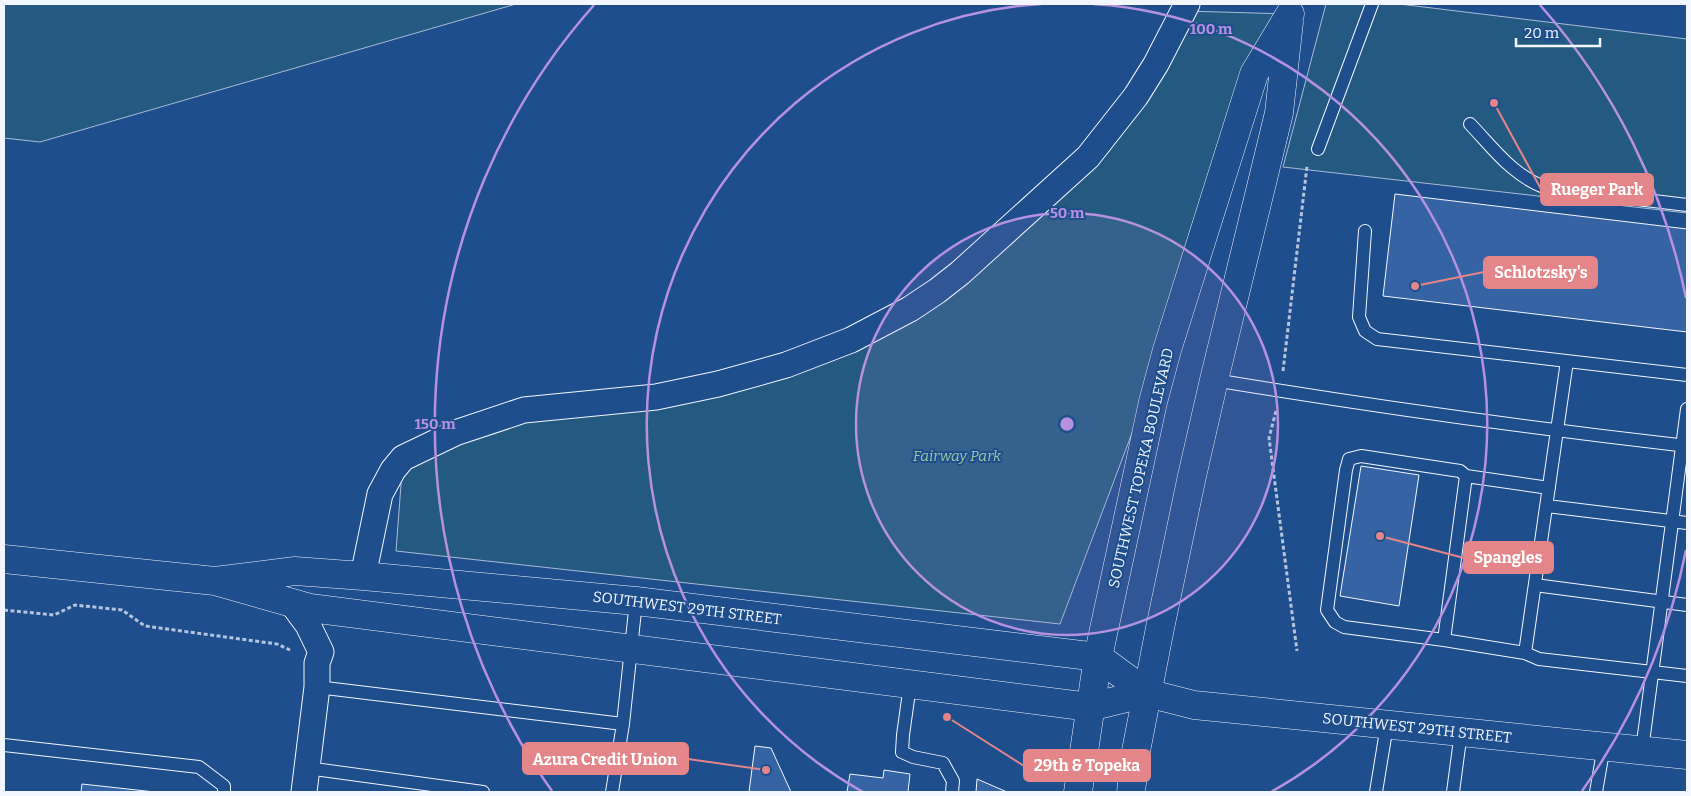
<svg xmlns="http://www.w3.org/2000/svg" width="1691" height="796" viewBox="0 0 1691 796" font-family="Bitter,serif">
<rect width="100%" height="100%" fill="#1f4e8c"/>
<path fill="#245a82" stroke="#a8bbd7" d="M 4,4 L 516,4 L 40,142 L 4,138 Z
M 1326,4 L 1399,4 L 1687,39 L 1687,213 L 1283,167 Z
M 1184,11 L 1290,14 L 1060,624 L 396,551 L 403,458 L 524,410 L 718,384 L 910,309 L 1088,157 Z"/>
<path fill="#3563a3" stroke="#f2f6ff" d="M 1395,194 L 1687,229 L 1687,332 L 1383,296 Z
M 1361,466 L 1419,475 L 1399,606 L 1340,596 Z
M 755,746 L 771,748 L 791,792 L 749,792 Z
M 884,770 L 910,774 L 908,792 L 847,792 L 850,774 L 883,778 Z
M 977,779 L 1007,792 L 976,792 Z
M 82,784 L 155,792 L 81,792 Z"/>
<g fill="none" stroke-linecap="round" stroke-linejoin="round">
<g stroke="#f2f6ff" stroke-width="14">
<path id="lane" d="M 1470,124 C 1494,149 1512,175 1546,188 L 1687,205
M 1318,149 L 1372,4
M 1365,231 L 1359,317 L 1365,331 L 1377,339 L 1687,375
M 1214,380 C 1371,406 1529,428 1687,446
M 1549,488 L 1466,476 L 1444,640 L 1525,653 L 1539,659 L 1687,676
M 1547,506 L 1687,523
M 1535,585 L 1687,605
M 1444,640 L 1344,627 L 1335,622 L 1327,610 L 1346,470 L 1349,459 L 1361,456 L 1460,471 L 1466,476
M 1525,653 L 1567,361
M 910,685 L 903,735 L 902,752 L 913,757 L 943,763 L 953,781 L 952,792
M 317,687 L 623,724
M 4,745 L 199,767 L 224,786 L 224,792
M 1642,750 L 1687,409
M 307,768 L 483,792
M 612,792 L 623,724 L 636,601
M 1376,792 L 1387,725
M 1453,792 L 1461,732
M 1596,792 L 1604,746"/>
</g>
<g stroke="#f2f6ff" stroke-width="27">
<path id="street" d="M 363,576 L 380,494 L 393,470 L 403,458 L 455,433 L 524,410 L 656,397 L 718,384 L 786,365 L 851,340 L 910,309 L 937,291 L 960,273 L 1088,157 L 1136,96 L 1156,64 L 1187,4
M 291,602 L 308,625 L 321,652 L 317,663 L 317,687 L 304,792"/>
</g>
<g stroke="#f2f6ff" stroke-width="29">
<path id="secondary" d="M 4,559 L 215,581 L 310,608 L 1090,707 L 1147,693
M 215,581 L 295,571 L 363,576 L 636,601 L 1098,657 L 1147,693 L 1194,705 L 1687,755"/>
</g>
<g stroke="#f2f6ff" stroke-width="29">
<path id="primary" d="M 1078,792 L 1098,657 L 1153,402 L 1167,350 L 1254,74 L 1290,14
M 1131,792 L 1135,756 L 1160,628 L 1192,476 L 1214,380 L 1279,113 L 1289,22"/>
</g>
<path stroke="#b3c4dc" stroke-width="3" stroke-dasharray="4 2.5" stroke-linecap="butt" d="M 1283,371 L 1307,166
M 1276,411 L 1269,438 L 1297,651
M 4,610 L 54,615 L 75,605 L 122,610 L 145,626 L 277,644 L 290,650"/>
<use href="#lane" stroke="#1f4e8c" stroke-width="12"/>
<use href="#street" stroke="#1f4e8c" stroke-width="25"/>
<use href="#secondary" stroke="#1f4e8c" stroke-width="28"/>
<use href="#primary" stroke="#1f4e8c" stroke-width="28"/>
</g>
<circle cx="1067" cy="424" r="211" fill="#b691df" fill-opacity=".12"/>
<g fill="none" stroke="#b691df" stroke-width="2.5">
<circle cx="1067" cy="424" r="211"/>
<path d="M863 792A421 421 0 0 1 1041 4M1093 4A421 421 0 0 1 1271 792"/>
<path d="M1686 550A632 632 0 0 1 1582 791M552 791A632 632 0 0 1 594 5M1540 5A632 632 0 0 1 1686 298"/>
</g>
<g text-anchor="middle" dominant-baseline="central" stroke-width="4" stroke-linejoin="round" paint-order="stroke">
<g font-size="15" font-style="italic" fill="#97c8a6" stroke="#1f4e8c">
<text x="957" y="456">Fairway Park</text>
</g>
<g font-size="15" fill="#f2f6ff" stroke="#1f4e8c">
<text transform="translate(1141 468) rotate(-77)">SOUTHWEST TOPEKA BOULEVARD</text>
<text transform="translate(687 608) rotate(7)">SOUTHWEST 29TH STREET</text>
<text transform="translate(1417 728) rotate(6)">SOUTHWEST 29TH STREET</text>
</g>
</g>
<circle cx="1067" cy="424" r="8" fill="#b691df" stroke="#1f4e8c" stroke-width="2.5"/>
<g font-size="15" text-anchor="middle" font-weight="bold" fill="#b691df" stroke="#1f4e8c" stroke-width="4" stroke-linejoin="round" paint-order="stroke">
<text x="1211" y="34">100 m</text>
<text x="1067" y="218">50 m</text>
<text x="435" y="429">150 m</text>
</g>
<path fill="none" stroke="#e38589" stroke-width="2" d="M1494 103L1541 189M1415 286L1484 272M1380 536L1464 558M766 770L688 759M947 717L1024 766"/>
<g fill="#e38589" stroke="#1f4e8c" stroke-width="2">
<circle cx="1494" cy="103" r="5"/>
<circle cx="1415" cy="286" r="5"/>
<circle cx="1380" cy="536" r="5"/>
<circle cx="766" cy="770" r="5"/>
<circle cx="947" cy="717" r="5"/>
</g>
<g fill="#e38589" stroke="#e38589" stroke-width="2">
<rect x="1541" y="174" width="112" height="31" rx="5"/>
<rect x="1484" y="257" width="113" height="31" rx="5"/>
<rect x="1464" y="542" width="89" height="31" rx="5"/>
<rect x="523" y="743" width="165" height="31" rx="5"/>
<rect x="1024" y="750" width="126" height="31" rx="5"/>
</g>
<g font-size="16" text-anchor="middle" font-weight="bold" fill="#fff">
<text x="1597" y="195">Rueger Park</text>
<text x="1541" y="278">Schlotzsky's</text>
<text x="1508" y="563">Spangles</text>
<text x="605" y="765">Azura Credit Union</text>
<text x="1087" y="771">29th &amp; Topeka</text>
</g>
<rect width="1691" height="796" fill="none" stroke="#f2f6ff" stroke-width="10"/>
<path d="M1516 38v8h84v-8" fill="none" stroke="#f2f6ff" stroke-width="2.5"/>
<text x="1524" y="38" font-size="15" fill="#f2f6ff" stroke="#1f4e8c" stroke-width="4" paint-order="stroke">20 m</text>
</svg>
